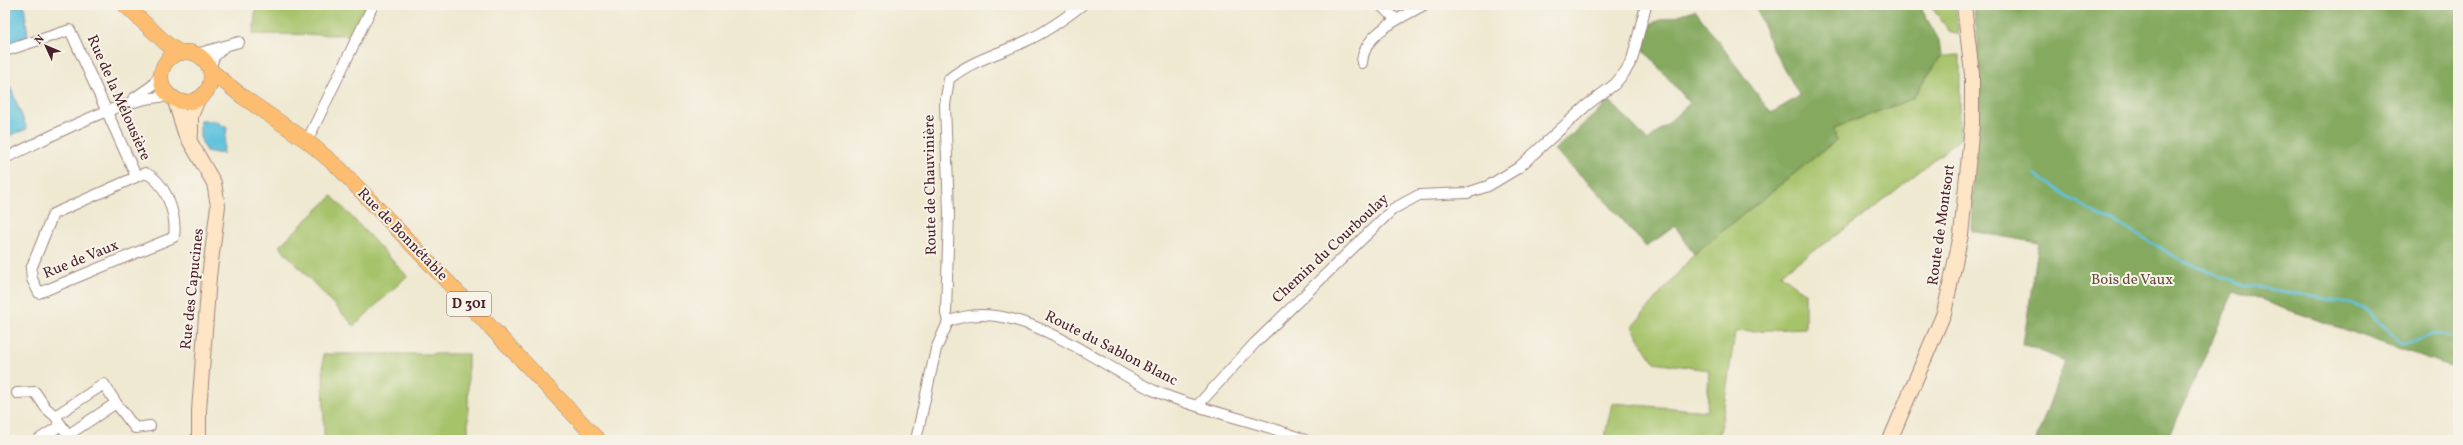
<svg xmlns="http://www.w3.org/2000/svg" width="2463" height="445" viewBox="0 0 2463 445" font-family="Vollkorn,serif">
<rect width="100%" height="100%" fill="#f7f3e8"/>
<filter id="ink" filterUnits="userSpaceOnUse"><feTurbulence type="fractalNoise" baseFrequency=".025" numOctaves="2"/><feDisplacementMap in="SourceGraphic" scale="8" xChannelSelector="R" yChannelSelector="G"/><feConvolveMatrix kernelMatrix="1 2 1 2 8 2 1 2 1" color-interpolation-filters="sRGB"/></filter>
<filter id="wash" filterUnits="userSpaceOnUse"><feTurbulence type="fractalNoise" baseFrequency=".012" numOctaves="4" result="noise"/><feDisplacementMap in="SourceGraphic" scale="16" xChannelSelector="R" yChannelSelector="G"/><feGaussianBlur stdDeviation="0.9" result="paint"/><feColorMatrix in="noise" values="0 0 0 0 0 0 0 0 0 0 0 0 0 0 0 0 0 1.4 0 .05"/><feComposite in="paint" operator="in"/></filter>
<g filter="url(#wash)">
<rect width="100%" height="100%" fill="#efe9d2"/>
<path fill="#a6c36b" stroke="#78714b" d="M 256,5 L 367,5 L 353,35 L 253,34 Z
M 1930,5 L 1955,5 L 1959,35 L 1950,32 Z
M 1960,55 L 1960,139 L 1858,220 L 1780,274 L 1805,293 L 1805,328 L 1735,332 L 1719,440 L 1604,440 L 1612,403 L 1707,411 L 1709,370 L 1654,362 L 1632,327 L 1694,254 L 1836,140 L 1834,128 L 1912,99 L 1941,56 Z
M 332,196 L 407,276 L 354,326 L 279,246 Z
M 323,354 L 468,354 L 468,440 L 324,440 Z"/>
<path fill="#84a95f" stroke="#676445" d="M 1755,5 L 1919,5 L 1939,40 L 1941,56 L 1912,99 L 1834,128 L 1836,140 L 1694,254 L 1675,226 L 1646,247 L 1596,190 L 1554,150 L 1610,101 L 1648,141 L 1690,103 L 1643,50 L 1648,24 L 1695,10 L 1771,113 L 1800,96 L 1772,47 Z
M 1973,5 L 2458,5 L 2458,369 L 2234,291 L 2168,440 L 2036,440 L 2065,361 L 2023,344 L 2039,243 L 1971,231 L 1978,41 Z"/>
<path fill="#60c2de" stroke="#557084" d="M 20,5 L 24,5 L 28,37 L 5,44 L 5,12 Z
M 5,74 L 27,129 L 5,137 Z
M 200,120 L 215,121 L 227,128 L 223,154 L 206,151 L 200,137 Z"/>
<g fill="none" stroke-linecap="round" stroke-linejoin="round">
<path stroke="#60c2de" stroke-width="2.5" d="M 2035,175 L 2095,214 L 2132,231 L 2184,262 L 2245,285 L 2350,303 L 2365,308 L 2402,344 L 2417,342 L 2433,333 L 2458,339"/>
</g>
</g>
<g filter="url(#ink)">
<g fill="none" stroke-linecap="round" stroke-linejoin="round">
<g stroke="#9c847e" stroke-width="12">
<path id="street" d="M 1380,5 L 1397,20
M 5,51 L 70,30 L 136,176
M 196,54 L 239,42
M 1362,63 C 1363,33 1401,18 1424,5
M 210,69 L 214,57 L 223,48
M 133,99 L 153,85 L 162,70
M 307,141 L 373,5
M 5,158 C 45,140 131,92 171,97
M 145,173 C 166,181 177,216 174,237 L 39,293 L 32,279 L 31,269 L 53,214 Z
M 948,322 C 1014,292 1097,365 1155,391 C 1203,412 1256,420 1305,440
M 104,384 L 116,403 L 68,435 L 55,416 Z
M 17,393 L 35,392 L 46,408 L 55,416
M 116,403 L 135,428 L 150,426
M 1197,406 L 1255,343 L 1393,209 L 1419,195 L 1467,193 L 1488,186 L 1518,168 L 1587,105 L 1615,84 L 1625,72 L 1632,60 L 1646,5
M 38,440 L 61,425
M 916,440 L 936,349 L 948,322 L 946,313 L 949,212 L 945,105 L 949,79 C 972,60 999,54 1026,41 C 1046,32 1064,19 1082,5"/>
</g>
<g stroke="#9c847e" stroke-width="16">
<path id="secondary" d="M 174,98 L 185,133 L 214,183 L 218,206 L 209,277 L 199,411 L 199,440
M 191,134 L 191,116 L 198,99
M 1890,440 L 1944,313 L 1961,235 L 1972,125 L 1972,74 L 1964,5"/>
</g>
<g stroke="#9c847e" stroke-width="16">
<path id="primary" d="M 125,5 L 168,45 L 181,53
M161 77a25 25 0 1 1 50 0a25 25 0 1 1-50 0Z
M 210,70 L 243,97 L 307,141 L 339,168 L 598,440"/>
</g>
<use href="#street" stroke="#fff" stroke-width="10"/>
<use href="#secondary" stroke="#fee5c5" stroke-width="14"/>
<use href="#primary" stroke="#fcbd6f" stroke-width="15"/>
</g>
</g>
<g text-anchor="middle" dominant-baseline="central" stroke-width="4" stroke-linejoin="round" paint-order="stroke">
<rect fill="#f7f3e8" stroke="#7e5f64" stroke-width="1" x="447" y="292" width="44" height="24" rx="3"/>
<g font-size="14" font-weight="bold" fill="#4a1f2b">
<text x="469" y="304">D 301</text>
</g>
<g font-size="15" fill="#4a1f2b" stroke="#f7f3e8">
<text transform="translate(118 98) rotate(66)">Rue de la Mélousière</text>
<text transform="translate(931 185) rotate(-91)">Route de Chauvinière</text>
<text transform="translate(1942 225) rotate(-82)">Route de Montsort</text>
<text transform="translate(402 235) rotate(46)">Rue de Bonnétable</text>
<text transform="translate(1331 249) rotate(-43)">Chemin du Courboulay</text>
<text transform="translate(81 260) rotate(-22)">Rue de Vaux</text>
<text transform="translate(193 289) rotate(-84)">Rue des Capucines</text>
<text transform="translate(1111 349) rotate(27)">Route du Sablon Blanc</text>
</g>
<g font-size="15" fill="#66503e" stroke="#f7f3e8">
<text x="2132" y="280">Bois de Vaux</text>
</g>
</g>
<rect width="2463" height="445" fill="none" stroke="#f7f3e8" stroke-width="20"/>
<g transform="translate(46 46) rotate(314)" stroke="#f7f3e8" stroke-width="3" paint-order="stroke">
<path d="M0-3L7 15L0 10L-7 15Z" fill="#4a1f2b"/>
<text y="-6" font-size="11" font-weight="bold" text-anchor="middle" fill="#4a1f2b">N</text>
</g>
</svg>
